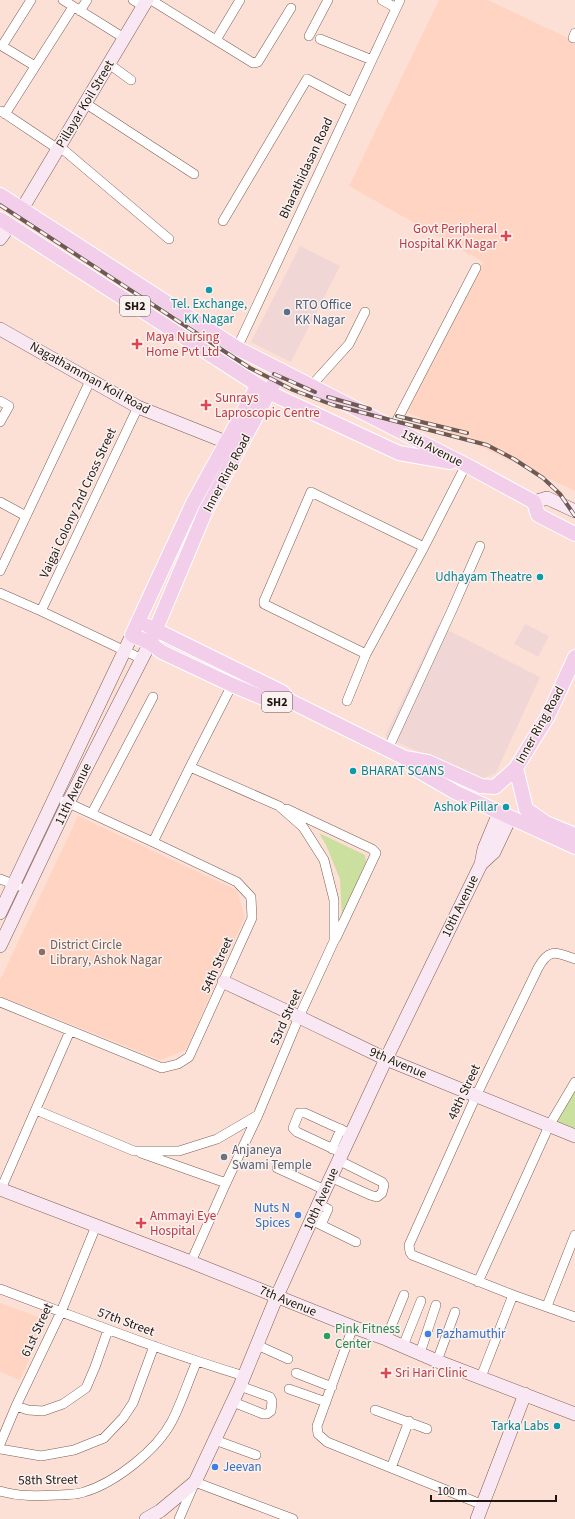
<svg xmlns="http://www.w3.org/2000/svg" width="575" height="1519" viewBox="0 0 575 1519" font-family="'Source Sans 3',sans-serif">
<rect width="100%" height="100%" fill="#fde0d5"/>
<path fill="#f1d6d6" d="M 300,246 L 340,266 L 291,362 L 251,342 Z
M 525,624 L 549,636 L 538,657 L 514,644 Z
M 438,625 L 540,677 L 496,773 L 484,778 L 473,778 L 385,736 Z"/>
<path fill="#ffd4c3" d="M 439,0 L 488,0 L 570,39 L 575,30 L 575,491 L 407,412 L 483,262 L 349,186 Z
M 78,816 L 237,890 L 245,917 L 186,1050 L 160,1060 L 0,996 L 0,980 Z
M 0,1303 L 47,1320 L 20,1380 L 0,1372 Z"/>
<path fill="#cbdf9f" d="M 319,833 L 365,855 L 366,862 L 342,917 L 340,879 L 326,845 Z
M 575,1080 L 575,1136 L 553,1126 Z"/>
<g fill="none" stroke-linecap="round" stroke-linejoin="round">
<g stroke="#7d5e53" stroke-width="10">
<path id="street" d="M 31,0 L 2,46 L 35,66
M 63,0 L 124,38
M 133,0 L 143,6
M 151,0 L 253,63 L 258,62 L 291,8
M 382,0 L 396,8
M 80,11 L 87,0
M 309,36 L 328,0
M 573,38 L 575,33
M 320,39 L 372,60
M 216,40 L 240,0
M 109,64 L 131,80
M 85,103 L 194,174
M 1,111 L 58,149
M 5,114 L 73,7
M 59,146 L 169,239
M 223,221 L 307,79 L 351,102
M 237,348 L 400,0
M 311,386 L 349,344 L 365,312
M 0,401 L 9,406 L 0,422
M 393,428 L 476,268
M 0,502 L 26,516
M 0,571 L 90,381
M 0,593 L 41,611 L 142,659
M 41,611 L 138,407
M 366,654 L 264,604 L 264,601 L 311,492 L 424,547
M 347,701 L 366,654 L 424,547 L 466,465
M 387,751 L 452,610 L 480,546
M 287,809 L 372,849 L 376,853 L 336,938
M 92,813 L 153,697
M 153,842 L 190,767 L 232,685
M 0,879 L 18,886
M 575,959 C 555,952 549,948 538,968 L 476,1096 L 409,1245 L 410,1252 L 412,1255 L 513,1295 L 575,1317
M 0,1002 L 162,1068 L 178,1064 L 189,1057 L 252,918 L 251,897 L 237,882 L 153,842 L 64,801
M 36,1110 L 134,1151 L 179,1151 L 217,1139 L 258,1115 L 299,1017 L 334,941 L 334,900 L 324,860 L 303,827 L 279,806 L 190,767
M 332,1149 L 341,1129
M 141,1153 L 226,1183 L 258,1115
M 342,1153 L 297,1132 L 293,1128 L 299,1113 L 305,1113 L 351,1134
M 277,1168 L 325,1190
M 330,1177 L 370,1195 L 377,1197 L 382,1193 L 384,1185 L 382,1182 L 338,1160
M 1,1189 L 70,1031
M 318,1204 L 328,1209 L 321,1225
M 311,1220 L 356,1242
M 191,1262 L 226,1183
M 478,1282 L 549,1126 L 575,1082
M 0,1289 C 81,1319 161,1351 244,1376
M 547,1306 L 575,1235
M 353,1327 L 317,1426 L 318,1434 L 327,1442 L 483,1505
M 386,1339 L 404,1295
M 257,1345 L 288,1359
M 403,1346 L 421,1301
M 420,1353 L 436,1305
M 437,1361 L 455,1312
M 296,1373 L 332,1387
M 481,1377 L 513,1295
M 289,1389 L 326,1402
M 233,1402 L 263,1414 L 267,1414 L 271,1411 L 272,1401 L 270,1397 L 240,1386
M 16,1406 L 28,1410 L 43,1411 L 63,1404 L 86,1388 L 95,1367 L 108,1330
M 375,1410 L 427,1429
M 215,1440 L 256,1455
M 0,1444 L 16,1406 L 61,1312 L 96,1226
M 0,1449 L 41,1456 L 74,1450 L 104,1438 L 123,1418 L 133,1403 L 154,1346
M 391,1468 L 409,1421
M 0,1491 C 21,1497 38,1496 60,1495 C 68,1494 77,1495 84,1492 C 115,1483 157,1450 172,1421 C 182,1402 188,1381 197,1361
M 179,1519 L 195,1482 L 293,1519"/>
</g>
<g stroke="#7d5e53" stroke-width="14">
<path id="secondary" d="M 22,209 L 147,0
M 0,239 L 10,225
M 0,329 L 138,407 L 226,442
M 534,502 L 547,498 L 575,511
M 481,864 L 494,852 L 510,818
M 0,913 L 132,635
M 0,946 L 68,803 L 150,643
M 224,982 L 299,1017 L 386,1059 L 575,1136
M 0,1189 L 191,1262 L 353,1327 L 386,1339 L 437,1361 L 575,1414
M 146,1519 L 160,1511 L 195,1482 L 240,1386 L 277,1296 L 325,1190 L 386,1059 L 481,864 L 484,849 L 499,813
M 477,1519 L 525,1394"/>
</g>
<g stroke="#fff" stroke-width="16">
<path id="primary" d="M 0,195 L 237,348 L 466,465 L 534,502 L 538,515 L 575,534
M 0,219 L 270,393 L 399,453 L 450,462
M 258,385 L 193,503 L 132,635 L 150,643 L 162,652 L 232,685 L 273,702 L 290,701 L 405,758 L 428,762 L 481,786 L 495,787 L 516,768 L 548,716 L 575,657
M 148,626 L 282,692 L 290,701
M 150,643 L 206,510 L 281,370
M 405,758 L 417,770 L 455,792 L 575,847
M 516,768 L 526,809 L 546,823 L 575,835"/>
</g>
<use href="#street" stroke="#fff" stroke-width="9"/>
<use href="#secondary" stroke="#f9e7f4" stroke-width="13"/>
<use href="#primary" stroke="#f3ceea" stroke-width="14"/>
<g stroke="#6c5a53" stroke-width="4">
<path id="rail" d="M 0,205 L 250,368 L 293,390 L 333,405 L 487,445 L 514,459 L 543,478 L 560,494 L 575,516
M 274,374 L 315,392
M 328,397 L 370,409
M 397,416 L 467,433"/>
</g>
<use href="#rail" stroke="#faf2f0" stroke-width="2.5" stroke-dasharray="8" stroke-linecap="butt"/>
</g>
<g fill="#e0444e" stroke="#faf2f0" stroke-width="1.5">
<path d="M504 230h4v4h4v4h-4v4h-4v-4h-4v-4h4z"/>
<path d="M135 338h4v4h4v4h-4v4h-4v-4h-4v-4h4z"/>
<path d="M204 399h4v4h4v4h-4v4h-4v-4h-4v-4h4z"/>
<path d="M139 1217h4v4h4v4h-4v4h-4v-4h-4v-4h4z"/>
<path d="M384 1367h4v4h4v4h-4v4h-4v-4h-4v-4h4z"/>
</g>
<g fill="#0f9aa8" stroke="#faf2f0" stroke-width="1.5">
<circle cx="209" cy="290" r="4"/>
<circle cx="540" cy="577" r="4"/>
<circle cx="353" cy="771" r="4"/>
<circle cx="506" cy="807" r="4"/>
<circle cx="557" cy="1426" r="4"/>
</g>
<circle fill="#5c6f8a" stroke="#faf2f0" stroke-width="1.5" cx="287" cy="312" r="4"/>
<circle fill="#8d6e63" stroke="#faf2f0" stroke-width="1.5" cx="42" cy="952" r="4"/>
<circle fill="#6b7280" stroke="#faf2f0" stroke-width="1.5" cx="224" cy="1157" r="4"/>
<g fill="#3f7fe0" stroke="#faf2f0" stroke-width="1.5">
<circle cx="298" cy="1215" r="4"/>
<circle cx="428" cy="1334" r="4"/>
<circle cx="215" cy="1467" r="4"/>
</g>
<circle fill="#2e9e5b" stroke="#faf2f0" stroke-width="1.5" cx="327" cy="1336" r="4"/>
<g text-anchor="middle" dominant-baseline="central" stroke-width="3" stroke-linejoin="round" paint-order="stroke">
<g fill="#faf2f0" stroke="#625753" stroke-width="1">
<rect x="120" y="296" width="30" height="20" rx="3"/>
<rect x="262" y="692" width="30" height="20" rx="3"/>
</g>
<g font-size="12" font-weight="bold" fill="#211510">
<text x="135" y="306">SH2</text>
<text x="277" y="702">SH2</text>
</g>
<g font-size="13" fill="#211510" stroke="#faf2f0">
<text transform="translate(85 104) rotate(-59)">Pillayar Koil Street</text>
<text transform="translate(306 168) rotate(-65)">Bharathidasan Road</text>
<text transform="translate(90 378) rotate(29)">Nagathamman Koil Road</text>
<text transform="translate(432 448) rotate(27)">15th Avenue</text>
<text transform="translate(227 473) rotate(-62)">Inner Ring Road</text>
<text transform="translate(78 503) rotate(-65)">Vaigai Colony 2nd Cross Street</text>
<text transform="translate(540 725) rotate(-61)">Inner Ring Road</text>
<text transform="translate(73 794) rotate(-64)">11th Avenue</text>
<text transform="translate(460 906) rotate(-64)">10th Avenue</text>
<text transform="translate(217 965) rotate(-66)">54th Street</text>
<text transform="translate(286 1017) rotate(-66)">53rd Street</text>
<text transform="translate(398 1063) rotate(23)">9th Avenue</text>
<text transform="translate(464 1092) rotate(-65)">48th Street</text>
<text transform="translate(321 1199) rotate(-66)">10th Avenue</text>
<text transform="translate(288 1301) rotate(22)">7th Avenue</text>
<text transform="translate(126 1322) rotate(20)">57th Street</text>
<text transform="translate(37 1330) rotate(-65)">61st Street</text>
<text transform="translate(48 1480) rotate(-1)">58th Street</text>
</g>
<g font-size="13" fill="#be3a42" stroke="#faf2f0" text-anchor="start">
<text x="497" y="229" text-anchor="end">Govt Peripheral<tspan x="497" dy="15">Hospital KK Nagar</tspan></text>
<text x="146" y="337">Maya Nursing<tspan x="146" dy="15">Home Pvt Ltd</tspan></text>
<text x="215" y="398">Sunrays<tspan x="215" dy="15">Laproscopic Centre</tspan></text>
<text x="150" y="1216">Ammayi Eye<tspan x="150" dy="15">Hospital</tspan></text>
<text x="395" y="1373">Sri Hari Clinic</text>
</g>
<g font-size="13" fill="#0d838f" stroke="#faf2f0" text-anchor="end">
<text x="209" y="304" text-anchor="middle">Tel. Exchange,<tspan x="209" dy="15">KK Nagar</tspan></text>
<text x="532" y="577">Udhayam Theatre</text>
<text x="361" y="771" text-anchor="start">BHARAT SCANS</text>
<text x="498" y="807">Ashok Pillar</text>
<text x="549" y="1426">Tarka Labs</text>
</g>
<g font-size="13" fill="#4e5e75" stroke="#faf2f0" text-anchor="start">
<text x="295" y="305">RTO Office<tspan x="295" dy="15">KK Nagar</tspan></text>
</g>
<g font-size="13" fill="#785e54" stroke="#faf2f0" text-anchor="start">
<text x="50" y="945">District Circle<tspan x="50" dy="15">Library, Ashok Nagar</tspan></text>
</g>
<g font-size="13" fill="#5b616d" stroke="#faf2f0" text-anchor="start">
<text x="232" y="1150">Anjaneya<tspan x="232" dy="15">Swami Temple</tspan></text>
</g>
<g font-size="13" fill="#366cbe" stroke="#faf2f0" text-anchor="start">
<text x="290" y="1208" text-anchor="end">Nuts N<tspan x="290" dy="15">Spices</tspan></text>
<text x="436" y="1334">Pazhamuthir</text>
<text x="223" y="1467">Jeevan</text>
</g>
<g font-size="13" fill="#27864d" stroke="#faf2f0" text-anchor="start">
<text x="335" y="1329">Pink Fitness<tspan x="335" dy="15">Center</tspan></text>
</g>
</g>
<path d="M431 1495v6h125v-6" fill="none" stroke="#211510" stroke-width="2"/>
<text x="437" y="1495" font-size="12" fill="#211510" stroke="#faf2f0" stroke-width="3" paint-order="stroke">100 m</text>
</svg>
